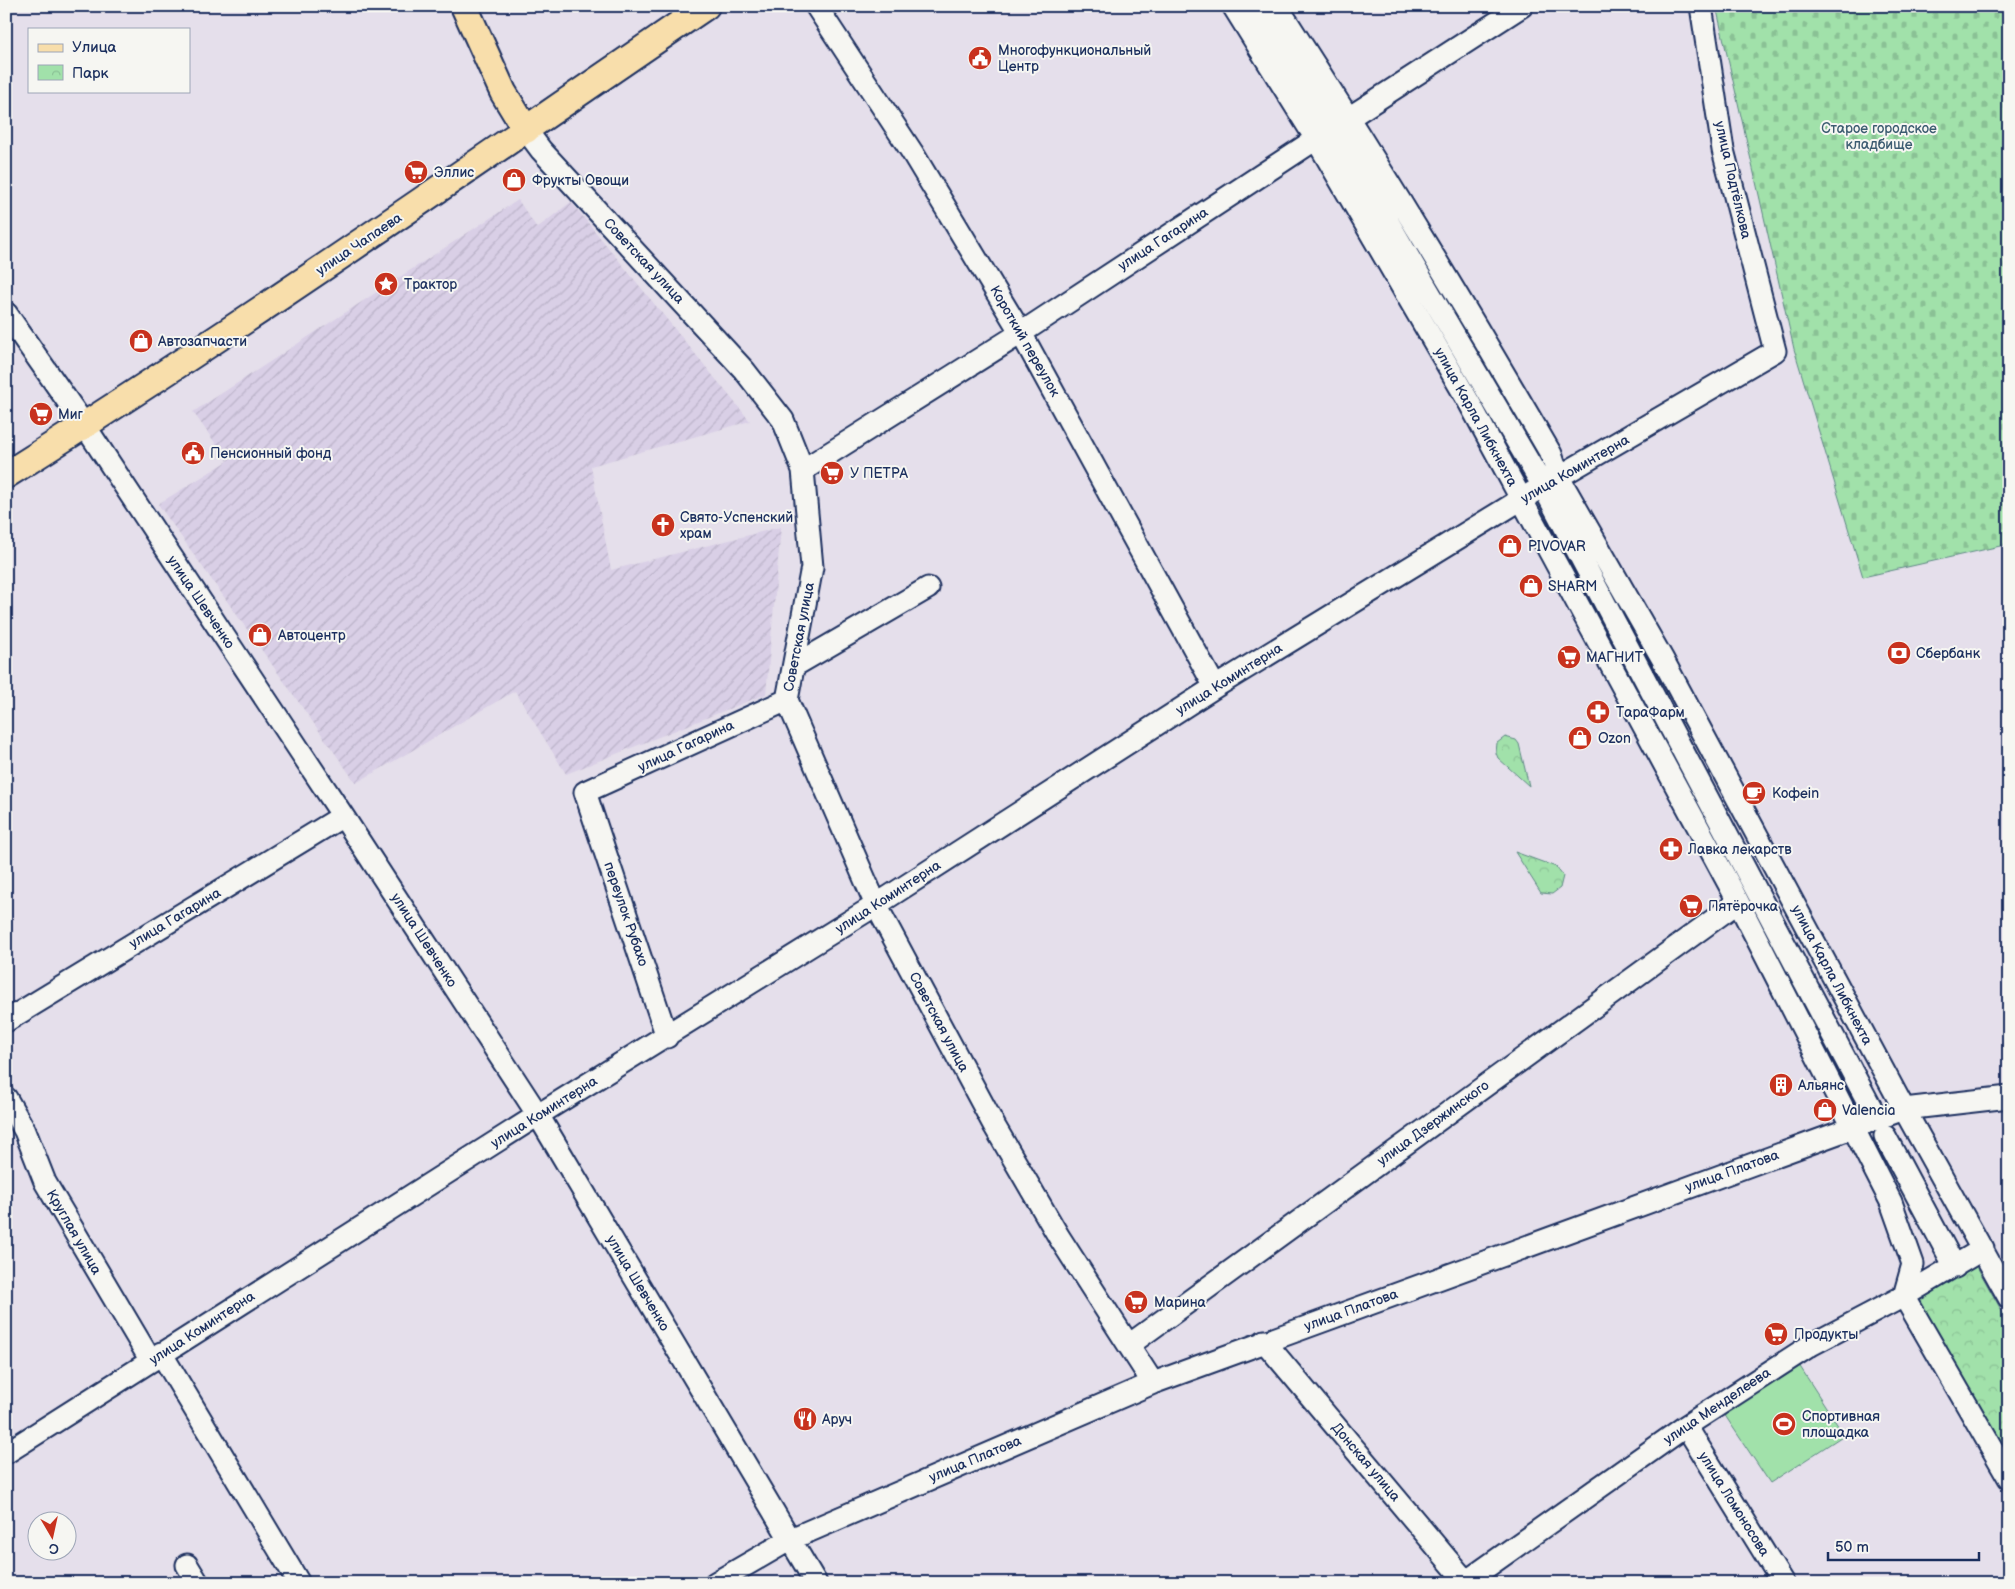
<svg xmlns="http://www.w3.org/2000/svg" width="2015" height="1589" viewBox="0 0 2015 1589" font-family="'Balsamiq Sans',sans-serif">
<defs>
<pattern id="industrial-furrows" width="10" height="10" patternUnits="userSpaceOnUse" patternTransform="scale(1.25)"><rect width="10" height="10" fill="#d9cfe6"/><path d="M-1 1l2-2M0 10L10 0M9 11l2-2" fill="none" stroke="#bab2c8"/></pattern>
<pattern id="cemetery-stones" width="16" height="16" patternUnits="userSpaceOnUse" patternTransform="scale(1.25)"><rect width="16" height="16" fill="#a1e1aa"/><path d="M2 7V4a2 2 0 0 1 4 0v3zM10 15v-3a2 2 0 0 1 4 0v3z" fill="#8ac195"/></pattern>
<pattern id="park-crowns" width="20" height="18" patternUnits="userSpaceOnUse" patternTransform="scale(1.25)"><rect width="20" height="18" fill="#a1e1aa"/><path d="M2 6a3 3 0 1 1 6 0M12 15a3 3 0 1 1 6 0" fill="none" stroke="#8ac195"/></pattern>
</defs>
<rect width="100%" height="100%" fill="#e5dfeb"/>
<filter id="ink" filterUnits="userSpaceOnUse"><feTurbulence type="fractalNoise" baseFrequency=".02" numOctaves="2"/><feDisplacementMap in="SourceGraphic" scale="10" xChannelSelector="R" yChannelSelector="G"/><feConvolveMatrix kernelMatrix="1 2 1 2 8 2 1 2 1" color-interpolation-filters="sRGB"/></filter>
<g filter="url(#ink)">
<path fill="url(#industrial-furrows)" d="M 518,200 L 537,228 L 571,202 L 750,421 L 591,466 L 611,570 L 781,527 L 766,694 L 566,774 L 515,691 L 356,783 L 158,504 L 228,461 L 193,412 Z"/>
<path fill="url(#cemetery-stones)" stroke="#5e8884" d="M 1716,6 L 2009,6 L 2009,544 L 1863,577 L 1794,349 Z"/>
<path fill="url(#park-crowns)" stroke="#5e8884" d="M 1505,737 L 1516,740 L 1519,744 L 1529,786 L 1498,758 L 1496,753 L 1497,743 Z
M 1515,852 L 1556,867 L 1563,876 L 1560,888 L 1552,894 L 1541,893 Z
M 1976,1265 L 2009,1324 L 2009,1466 L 1913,1297 Z"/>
<path fill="#a1e1aa" stroke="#5e8884" d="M 1799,1365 L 1844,1435 L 1770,1483 L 1724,1414 Z"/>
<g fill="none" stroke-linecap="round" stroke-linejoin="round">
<g stroke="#1b2f5e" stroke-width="25">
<path id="minor" d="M 816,6 L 912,152 L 1021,333 L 1215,687
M 1233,6 L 1316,139 L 1470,404 L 1731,888 L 1891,1202 L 1913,1264 L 1904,1296 L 2009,1478
M 1255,6 L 1333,128 L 1543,486 L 1877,1119
M 1277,6 C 1372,153 1463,302 1551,454 L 1559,478 L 1662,658 L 1904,1109 L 2009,1298
M 526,130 L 541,150 L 744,370 L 783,420 L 803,470 L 812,567 L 787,700 L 876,905 L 995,1127 L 1059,1237 L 1153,1383
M 6,313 L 85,426 L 343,816 L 538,1115 L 816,1583
M 803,470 L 1021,333 L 1316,139 L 1522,6
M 794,666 L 928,588
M 6,1021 L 343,816
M 667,1037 L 585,792 L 787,700
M 6,1098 L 25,1131 L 45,1182 L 151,1361
M 1885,1136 L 1955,1267
M 1264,1341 L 1467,1583
M 1129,1345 L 1738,902
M 161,1353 L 299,1583
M 1686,1426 L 1783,1583
M 6,1453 L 538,1115 L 876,905 L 1215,687 L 1543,486 L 1775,351 L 1723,150 L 1701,6
M 187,1565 L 198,1583
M 715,1583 L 791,1539 L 1153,1383 L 1904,1109 L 2009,1097
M 1464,1583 L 1686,1426 L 1811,1345 L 1904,1296 L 1983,1249"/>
</g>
<g stroke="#1b2f5e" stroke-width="30">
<path id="major" d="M 464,6 L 503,92 L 526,130
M 6,475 C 244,326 474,164 706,6"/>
</g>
<use href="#minor" stroke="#f6f6f2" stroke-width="21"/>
<use href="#major" stroke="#f8deab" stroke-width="26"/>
</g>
</g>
<defs>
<g id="civic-disc" transform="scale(1.25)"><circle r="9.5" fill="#c8321e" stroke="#f6f6f2"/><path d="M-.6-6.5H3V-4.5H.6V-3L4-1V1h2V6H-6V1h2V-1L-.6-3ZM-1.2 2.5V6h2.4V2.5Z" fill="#fff"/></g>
<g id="supermarket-disc" transform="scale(1.25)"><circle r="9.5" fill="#c8321e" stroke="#f6f6f2"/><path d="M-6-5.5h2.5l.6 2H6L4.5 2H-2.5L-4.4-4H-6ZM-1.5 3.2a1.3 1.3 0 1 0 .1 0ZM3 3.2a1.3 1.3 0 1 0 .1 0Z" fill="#fff"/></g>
<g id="shop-disc" transform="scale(1.25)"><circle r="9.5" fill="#c8321e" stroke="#f6f6f2"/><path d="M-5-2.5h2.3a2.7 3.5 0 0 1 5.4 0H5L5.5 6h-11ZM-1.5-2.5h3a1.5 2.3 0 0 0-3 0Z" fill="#fff"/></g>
<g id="sight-disc" transform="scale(1.25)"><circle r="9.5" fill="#c8321e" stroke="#f6f6f2"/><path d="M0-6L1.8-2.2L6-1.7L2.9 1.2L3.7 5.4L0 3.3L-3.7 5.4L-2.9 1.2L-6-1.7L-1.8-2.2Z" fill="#fff"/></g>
<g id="church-disc" transform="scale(1.25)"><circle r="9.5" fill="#c8321e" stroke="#f6f6f2"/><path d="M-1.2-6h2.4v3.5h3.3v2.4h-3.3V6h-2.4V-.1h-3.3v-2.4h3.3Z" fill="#fff"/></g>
<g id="bank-disc" transform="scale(1.25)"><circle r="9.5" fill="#c8321e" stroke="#f6f6f2"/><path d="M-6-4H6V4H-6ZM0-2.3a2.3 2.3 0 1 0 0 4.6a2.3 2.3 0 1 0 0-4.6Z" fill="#fff"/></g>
<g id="pharmacy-disc" transform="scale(1.25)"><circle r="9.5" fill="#c8321e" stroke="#f6f6f2"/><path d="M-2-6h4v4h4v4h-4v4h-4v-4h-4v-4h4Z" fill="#fff"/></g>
<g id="cafe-disc" transform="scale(1.25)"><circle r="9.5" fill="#c8321e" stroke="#f6f6f2"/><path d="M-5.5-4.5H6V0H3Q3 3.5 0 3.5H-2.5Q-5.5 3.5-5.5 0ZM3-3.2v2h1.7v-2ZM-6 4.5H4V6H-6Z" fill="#fff"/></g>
<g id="building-disc" transform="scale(1.25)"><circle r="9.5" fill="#c8321e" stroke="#f6f6f2"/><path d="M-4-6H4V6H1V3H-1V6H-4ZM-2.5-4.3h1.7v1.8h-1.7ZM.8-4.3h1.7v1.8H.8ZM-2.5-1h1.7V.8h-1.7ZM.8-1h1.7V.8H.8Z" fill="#fff"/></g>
<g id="restaurant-disc" transform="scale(1.25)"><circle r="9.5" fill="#c8321e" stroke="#f6f6f2"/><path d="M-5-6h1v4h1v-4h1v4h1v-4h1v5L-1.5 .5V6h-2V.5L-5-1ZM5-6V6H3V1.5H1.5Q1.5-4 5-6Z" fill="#fff"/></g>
<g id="stadium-disc" transform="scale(1.25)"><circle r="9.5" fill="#c8321e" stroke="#f6f6f2"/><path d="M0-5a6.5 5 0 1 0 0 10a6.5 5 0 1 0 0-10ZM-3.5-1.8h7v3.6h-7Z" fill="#fff"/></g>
</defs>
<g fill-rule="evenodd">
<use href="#civic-disc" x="980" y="58"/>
<use href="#supermarket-disc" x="416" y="172"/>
<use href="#shop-disc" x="514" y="180"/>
<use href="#sight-disc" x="386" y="284"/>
<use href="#shop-disc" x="141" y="341"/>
<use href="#supermarket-disc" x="41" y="414"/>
<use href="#civic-disc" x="193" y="453"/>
<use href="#supermarket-disc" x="832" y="473"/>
<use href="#church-disc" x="663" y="525"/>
<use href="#shop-disc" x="1510" y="546"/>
<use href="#shop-disc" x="1531" y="586"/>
<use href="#shop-disc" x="260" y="635"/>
<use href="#bank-disc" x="1899" y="653"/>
<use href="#supermarket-disc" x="1569" y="657"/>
<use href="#pharmacy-disc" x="1598" y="712"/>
<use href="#shop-disc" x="1580" y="738"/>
<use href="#cafe-disc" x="1754" y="793"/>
<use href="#pharmacy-disc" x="1671" y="849"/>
<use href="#supermarket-disc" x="1691" y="906"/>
<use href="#building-disc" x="1781" y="1085"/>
<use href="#shop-disc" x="1825" y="1110"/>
<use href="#supermarket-disc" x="1136" y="1302"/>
<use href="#supermarket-disc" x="1776" y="1334"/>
<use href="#restaurant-disc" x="805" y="1419"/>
<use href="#stadium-disc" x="1784" y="1424"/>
</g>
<g text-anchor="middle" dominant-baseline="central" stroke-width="4" stroke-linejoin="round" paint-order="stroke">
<g font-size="14" fill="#1b2f5e" stroke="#f6f6f2" text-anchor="start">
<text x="998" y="50">Многофункциональный<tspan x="998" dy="16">Центр</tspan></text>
<text x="434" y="172">Эллис</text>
<text x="532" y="180">Фрукты Овощи</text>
<text x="404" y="284">Трактор</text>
<text x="158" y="341">Автозапчасти</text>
<text x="58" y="414">Миг</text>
<text x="210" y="453">Пенсионный фонд</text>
<text x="850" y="473">У ПЕТРА</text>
<text x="680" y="517">Свято-Успенский<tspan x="680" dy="16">храм</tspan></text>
<text x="1528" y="546">PIVOVAR</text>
<text x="1548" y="586">SHARM</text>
<text x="278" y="635">Автоцентр</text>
<text x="1916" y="653">Сбербанк</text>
<text x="1586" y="657">МАГНИТ</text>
<text x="1616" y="712">ТараФарм</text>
<text x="1598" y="738">Ozon</text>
<text x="1772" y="793">Кофеin</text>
<text x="1688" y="849">Лавка лекарств</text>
<text x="1708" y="906">Пятёрочка</text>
<text x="1798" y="1085">Альянс</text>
<text x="1842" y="1110">Valencia</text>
<text x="1154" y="1302">Марина</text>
<text x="1794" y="1334">Продукты</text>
<text x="1802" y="1416">Спортивная<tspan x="1802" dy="16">площадка</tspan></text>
<text x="822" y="1419">Аруч</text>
</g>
<g font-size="14" fill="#3c5c71" stroke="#f6f6f2">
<text x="1879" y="128">Старое городское<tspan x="1879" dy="16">кладбище</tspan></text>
</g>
<g font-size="14" fill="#1b2f5e" stroke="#f6f6f2">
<text transform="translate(1733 180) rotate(77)">улица Подтёлкова</text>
<text transform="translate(1163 239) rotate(-33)">улица Гагарина</text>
<text transform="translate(359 244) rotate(-34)">улица Чапаева</text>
<text transform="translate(644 261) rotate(47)">Советская улица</text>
<text transform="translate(1025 341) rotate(60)">Короткий переулок</text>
<text transform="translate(1476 417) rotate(61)">улица Карла Либкнехта</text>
<text transform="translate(1575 469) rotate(-30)">улица Коминтерна</text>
<text transform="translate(201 602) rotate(56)">улица Шевченко</text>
<text transform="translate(799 637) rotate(-79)">Советская улица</text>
<text transform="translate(1229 679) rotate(-32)">улица Коминтерна</text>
<text transform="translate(686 746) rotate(-25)">улица Гагарина</text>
<text transform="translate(888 897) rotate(-33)">улица Коминтерна</text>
<text transform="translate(626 914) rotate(71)">переулок Рубахо</text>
<text transform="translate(175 918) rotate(-31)">улица Гагарина</text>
<text transform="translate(424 940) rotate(57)">улица Шевченко</text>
<text transform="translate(1832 975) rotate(62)">улица Карла Либкнехта</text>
<text transform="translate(939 1022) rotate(62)">Советская улица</text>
<text transform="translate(544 1112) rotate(-32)">улица Коминтерна</text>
<text transform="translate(1433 1123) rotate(-36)">улица Дзержинского</text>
<text transform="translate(1732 1171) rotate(-20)">улица Платова</text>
<text transform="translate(74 1232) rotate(60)">Круглая улица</text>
<text transform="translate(638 1283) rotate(59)">улица Шевченко</text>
<text transform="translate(1351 1310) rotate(-20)">улица Платова</text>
<text transform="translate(202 1328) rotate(-33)">улица Коминтерна</text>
<text transform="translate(1717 1406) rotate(-34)">улица Менделеева</text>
<text transform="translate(975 1459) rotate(-23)">улица Платова</text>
<text transform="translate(1366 1462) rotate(50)">Донская улица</text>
<text transform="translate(1734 1504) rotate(58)">улица Ломоносова</text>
</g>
</g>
<rect width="2015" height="1589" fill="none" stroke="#f6f6f2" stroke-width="25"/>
<rect x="12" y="12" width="1990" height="1564" fill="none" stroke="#1b2f5e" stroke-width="2" filter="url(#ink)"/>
<rect x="28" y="28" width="162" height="65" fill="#f6f6f2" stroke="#9ea6b7"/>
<rect x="38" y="44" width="25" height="8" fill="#f8deab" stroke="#9ea6b7"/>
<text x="72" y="52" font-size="15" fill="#1b2f5e">Улица</text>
<rect x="38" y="65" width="25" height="15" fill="url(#park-crowns)" stroke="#9ea6b7"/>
<text x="72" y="78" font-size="15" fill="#1b2f5e">Парк</text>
<g transform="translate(52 1536) rotate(171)"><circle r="24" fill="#f6f6f2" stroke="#9ea6b7"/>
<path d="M0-4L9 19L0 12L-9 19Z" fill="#c8321e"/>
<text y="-8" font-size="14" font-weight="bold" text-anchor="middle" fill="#1b2f5e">С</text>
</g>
<path d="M1828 1552v8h151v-8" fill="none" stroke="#1b2f5e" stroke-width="2.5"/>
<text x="1835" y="1552" font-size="15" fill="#1b2f5e" stroke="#f6f6f2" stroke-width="4" paint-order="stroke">50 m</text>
</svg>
